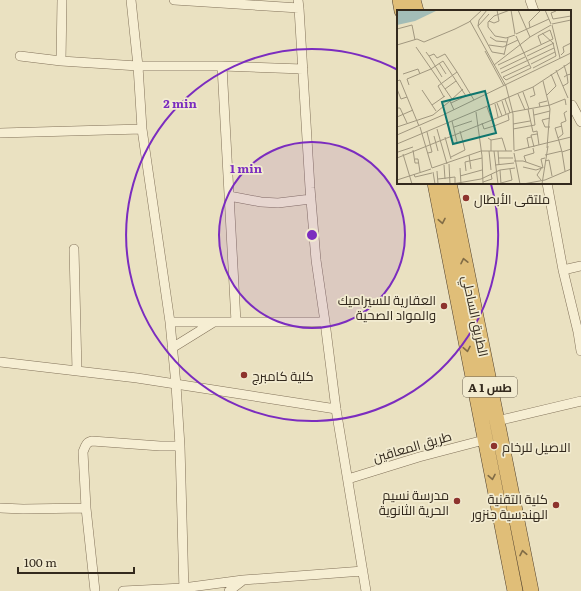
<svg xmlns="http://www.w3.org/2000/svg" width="581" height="591" viewBox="0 0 581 591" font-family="Literata,Cairo,serif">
<rect width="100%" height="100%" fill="#eae1c1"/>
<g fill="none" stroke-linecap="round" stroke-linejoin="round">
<g stroke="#82725a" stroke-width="10">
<path id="minor" d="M 131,0 L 138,66 L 142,129 L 170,322 L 176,385 L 180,446 L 184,591
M 174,0 L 299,8
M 298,0 L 299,8 L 310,188 L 316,260 L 325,322 L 336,409 L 366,591
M 530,0 L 534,11
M 20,56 L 61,61 L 138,66 L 222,66 L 303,69
M 61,61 L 62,0
M 222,66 L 236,322
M 570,105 L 572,105 L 581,122
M 0,133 L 142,129
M 547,183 L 563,270 L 578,332
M 229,196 L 261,202 L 278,203 L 311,199
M 74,249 L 77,371
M 563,270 L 581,266
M 170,322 L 325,322
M 581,331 L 578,332 L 581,351
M 172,348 L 214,322
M 0,362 L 137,378 L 336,409
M 497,421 L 581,401
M 348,479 L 419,457 L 484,440
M 0,508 L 23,509 L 86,508
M 95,591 L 86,508 L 83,452 C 85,447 86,442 92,441 L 160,446 L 180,446
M 123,591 L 183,588 L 243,580 L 363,571
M 229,591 L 242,581"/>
</g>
<g stroke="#50402e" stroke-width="16">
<path id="trunk" d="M 400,0 L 402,11
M 413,0 L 416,11
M 435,183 L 515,591
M 449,183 L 497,421 L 531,591"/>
</g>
<use href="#minor" stroke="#f6eed3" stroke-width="9"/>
<use href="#trunk" stroke="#e0be78" stroke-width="15"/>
</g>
<defs><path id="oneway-chevron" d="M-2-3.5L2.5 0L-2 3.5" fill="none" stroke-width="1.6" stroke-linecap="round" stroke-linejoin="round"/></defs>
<g stroke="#816c46">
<use href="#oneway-chevron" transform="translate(442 221) rotate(79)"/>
<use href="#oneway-chevron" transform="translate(464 261) rotate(-102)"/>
<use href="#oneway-chevron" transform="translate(467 349) rotate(79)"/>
<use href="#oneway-chevron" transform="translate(492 477) rotate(79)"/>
<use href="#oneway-chevron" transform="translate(523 553) rotate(-101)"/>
</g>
<circle cx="312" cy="235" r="93" fill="#7b2cbf" fill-opacity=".12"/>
<g fill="none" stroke="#7b2cbf" stroke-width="2">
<circle cx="312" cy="235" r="93"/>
<path d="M491 184A186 186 0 1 1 398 70"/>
</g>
<g fill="#8d332e" stroke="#f2ebd0" stroke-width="1.5">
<circle cx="466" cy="198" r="4"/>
<circle cx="444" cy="306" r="4"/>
<circle cx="244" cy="375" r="4"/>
<circle cx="494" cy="446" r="4"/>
<circle cx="457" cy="501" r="4"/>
<circle cx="556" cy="505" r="4"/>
</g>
<g text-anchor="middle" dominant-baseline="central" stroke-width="3.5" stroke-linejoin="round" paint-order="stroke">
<rect fill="#f2ebd0" stroke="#6c6353" stroke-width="1" x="463" y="377" width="54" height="20" rx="3"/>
<g font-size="12" font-weight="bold" fill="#33291d">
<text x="490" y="387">A 1 طس</text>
</g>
<g font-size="13" fill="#33291d" stroke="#f2ebd0" text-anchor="start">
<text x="474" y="198">ملتقى الأبطال</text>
<text x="436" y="299" text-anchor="end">العقارية للسيراميك<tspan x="436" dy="15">والمواد الصحية</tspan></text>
<text x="252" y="375">كلية كامبرج</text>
<text x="502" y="446">الاصيل للرخام</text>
<text x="449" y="494" text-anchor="end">مدرسة نسيم<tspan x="449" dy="15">الحرية الثانوية</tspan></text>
<text x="548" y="498" text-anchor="end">كلية التقنية<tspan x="548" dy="15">الهندسية جنزور</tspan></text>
</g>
<g font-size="13" fill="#33291d" stroke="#f2ebd0">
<text transform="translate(476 316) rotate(78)">الطريق الساحلي</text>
<text transform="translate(412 446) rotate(-16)">طريق المعاقين</text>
</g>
</g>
<g transform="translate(397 10)">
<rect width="174" height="174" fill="#eae1c1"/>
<path d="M 0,0 L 41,0 L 18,11 L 0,15 Z" fill="#a3bdb7"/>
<path fill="none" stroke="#a1977f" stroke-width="1" d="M 90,0 L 82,10 L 81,16 L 95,42 L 107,44M 113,0 L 97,6 L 91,12 L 91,17 L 98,26 L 109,28 L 118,25M 114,0 L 118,24M 121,0 L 133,27M 148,0 L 154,14M 159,1 L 154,3 L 156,9 L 174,6M 73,11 L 109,76 L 116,104 L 117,140M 92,11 L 97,13 L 102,11 L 100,0M 155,14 L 174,10M 155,15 L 163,48M 81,16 L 92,4M 133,18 L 132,12 L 144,0M 0,19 L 15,15 L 18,30M 119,24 L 152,9M 119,26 L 134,58M 93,27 L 99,31 L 110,32M 0,35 L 20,29 L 27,32 L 58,19 L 72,12 L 85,0M 92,35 L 106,37 L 121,30M 19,37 L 55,89M 88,41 L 107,76M 29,42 L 32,46 L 37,44 L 40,48 L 48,44 L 60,62M 107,45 L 111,28M 164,45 L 167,42 L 166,37 L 174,33M 32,46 L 45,67M 130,46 L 157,33M 42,53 L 49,64M 134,54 L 158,42M 97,55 L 133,27 L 154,15M 101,55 L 156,29 L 153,20 L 141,26 L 144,34M 167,55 L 170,65 L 174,64M 136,58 L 159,46 L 156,33 L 145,23M 103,59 L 128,47M 159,60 L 171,88M 104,63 L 157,38M 6,64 L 21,59 L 23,64M 106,67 L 109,70 L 134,58M 106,67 L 132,55M 0,71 L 3,70 L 22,116M 146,71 L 153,99 L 150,138M 12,75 L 10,69 L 34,59 L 46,51 L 69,86 L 74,84M 166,76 L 171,73 L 170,65 L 167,67M 0,79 L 4,89 L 10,87M 48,79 L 59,71M 25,80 L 39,101M 126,82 L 132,99M 121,84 L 128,100M 150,85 L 159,76 L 154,64M 47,87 L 41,76 L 60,62 L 77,90M 133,87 L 138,85 L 136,77M 108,89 L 113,103M 105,91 L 109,104M 54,93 L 69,86M 100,93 L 105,106M 98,94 L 101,107M 35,95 L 48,86M 90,97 L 97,116 L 112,110 L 111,104M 143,97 L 142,93 L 150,91M 0,98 L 3,98 L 10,113M 131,99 L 136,122 L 140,121 L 142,135M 57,100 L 53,91 L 66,79M 79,102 L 85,146M 137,105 L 153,101M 0,107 L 16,100M 55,111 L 60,132M 51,112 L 53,125M 85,113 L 87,119 L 97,116M 116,114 L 133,111M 0,117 L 36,105 L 53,91M 23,117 L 35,158M 57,117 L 75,111M 153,117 L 148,117 L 145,110 L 153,108M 40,119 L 50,154M 116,119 L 138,115 L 136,99M 30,122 L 35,142 L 31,143M 0,125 L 46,105 L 174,43M 37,126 L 41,141M 48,127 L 54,149M 91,128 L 94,130 L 94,141M 161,128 L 158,118 L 165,116M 94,130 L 105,128 L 109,141M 162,131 L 161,128 L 166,124 L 164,113 L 169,111 L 167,103 L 170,101M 162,131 L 165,142 L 174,139M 0,134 L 136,77 L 174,52M 137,137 L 134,125 L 140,124M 132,138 L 130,128 L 134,127M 16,140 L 18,153 L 22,153M 92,141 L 94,160M 97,141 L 101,174M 101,141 L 102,155M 117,141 L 174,127M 1,142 L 16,137M 165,142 L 168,161M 117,143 L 123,174M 6,144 L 15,174M 72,145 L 74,159M 148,145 L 165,141M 85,146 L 86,174M 54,147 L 68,140 L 63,121M 0,148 L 115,102 L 153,95 L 168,89 L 169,95M 102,148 L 116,148M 18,149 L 21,149 L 23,162M 117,151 L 126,151 L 146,158M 148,151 L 152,150 L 155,166M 129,152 L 127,146 L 137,143 L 136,138M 52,154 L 53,174M 47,155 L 48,169M 98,155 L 117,153M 126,157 L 139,160 L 145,158M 35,158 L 84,141 L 115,141M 63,158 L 64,174M 146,158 L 144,149 L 148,148M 103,160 L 104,174M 40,161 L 41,174M 69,161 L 68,152 L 85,148M 36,162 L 38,174M 17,164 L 18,167 L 35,163M 63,166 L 85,160M 41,169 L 58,167 L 58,174M 0,170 L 34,159M 144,170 L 140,165 L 144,159M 86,172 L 95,169 L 94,164M 104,173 L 115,170 L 113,159M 55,174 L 84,169 L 103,160 L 118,158M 126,174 L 148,170 L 174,159M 145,174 L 151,136"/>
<path fill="#0f766e" fill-opacity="0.15" stroke="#0f766e" stroke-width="2" d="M 88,81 L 99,123 L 56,134 L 45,92 Z"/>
<rect width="174" height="174" fill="none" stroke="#33291d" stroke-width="2"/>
</g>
<circle cx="312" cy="235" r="6" fill="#7b2cbf" stroke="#f2ebd0" stroke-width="2"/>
<g font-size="12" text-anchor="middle" font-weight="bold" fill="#7b2cbf" stroke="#f2ebd0" stroke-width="3.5" stroke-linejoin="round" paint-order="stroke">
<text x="180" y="108">2 min</text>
<text x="246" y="173">1 min</text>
</g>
<path d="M18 567v6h116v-6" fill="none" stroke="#33291d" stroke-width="2"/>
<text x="24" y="567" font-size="12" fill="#33291d" stroke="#f2ebd0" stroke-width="3" paint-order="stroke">100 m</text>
</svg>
